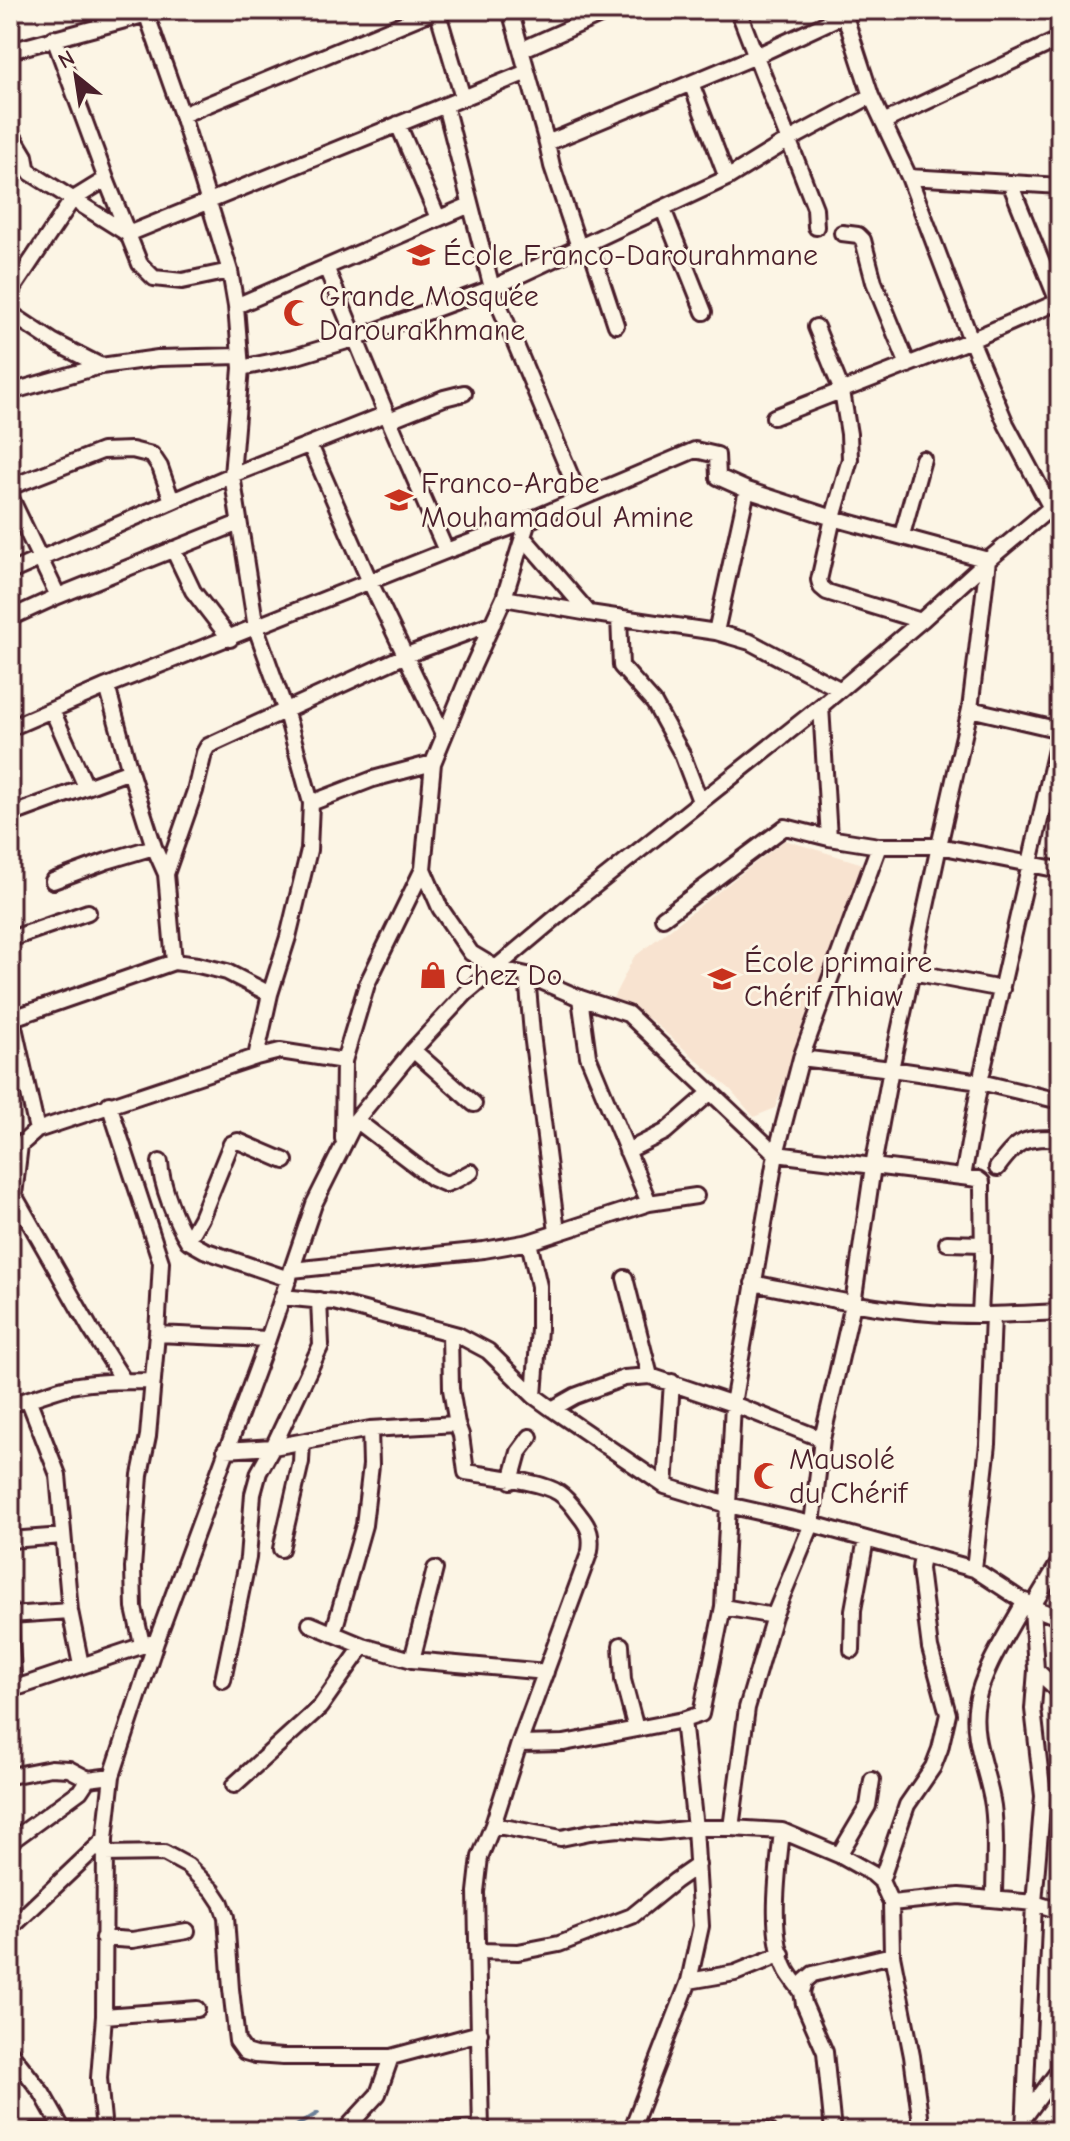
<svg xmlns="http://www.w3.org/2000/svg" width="1070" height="2141" viewBox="0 0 1070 2141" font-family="'Comic Neue',sans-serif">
<rect width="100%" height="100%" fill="#fcf5e5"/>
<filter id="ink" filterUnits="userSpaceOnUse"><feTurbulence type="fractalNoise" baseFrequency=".0125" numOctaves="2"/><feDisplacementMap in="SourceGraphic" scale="16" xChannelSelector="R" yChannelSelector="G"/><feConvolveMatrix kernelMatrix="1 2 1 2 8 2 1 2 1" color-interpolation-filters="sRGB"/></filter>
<g filter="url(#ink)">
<path fill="#f8e3d0" d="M 785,840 L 863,864 L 775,1108 L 754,1117 L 731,1090 L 651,1020 L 611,1002 L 634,957 Z"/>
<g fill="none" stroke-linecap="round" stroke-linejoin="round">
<path stroke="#6c8099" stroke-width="4" d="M 288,2131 L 318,2113"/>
<g stroke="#4a1f2b" stroke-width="20">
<path id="street" d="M 145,10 L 182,115 L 230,271 L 236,306 L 241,368 L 232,475 L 256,628 L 285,709 L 311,803 L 309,850 L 288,937 L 270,994 L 256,1057
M 437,10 L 463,98
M 510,10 L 547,143
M 738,10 L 815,208 L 816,227
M 843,10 L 871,96 L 909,177 L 971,340 L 1006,424 L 1051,508
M 54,38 L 106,179 L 140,264 L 154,278 L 182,281 L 230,271
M 521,50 L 611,10
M 10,51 L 162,10
M 691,83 L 727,178
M 445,105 L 492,288 L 580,498
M 182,115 L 436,10
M 883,122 L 1060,39
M 398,124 L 438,218
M 10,131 L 25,156 L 27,167 L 31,173 L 128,234 L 527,72
M 10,177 L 25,156
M 909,177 L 1060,186
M 1010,183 L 1058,302
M 663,209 L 704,312
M 842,233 L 858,235 L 863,240 L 874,282 L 908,365
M 589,243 L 616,325
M 579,247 L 552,166 L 547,143 L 756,56 L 844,15
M 326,267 L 389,420 L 446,551
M 10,293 L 72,200 L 106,179
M 236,306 L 470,205
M 10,313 L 54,342 L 101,366 L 158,358 L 240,356
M 816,327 L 842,391 L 849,434 L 850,459 L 833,518 L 819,580 L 821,587 L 827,592 L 921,621
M 241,368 L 294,357 L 357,338 L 492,288 L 727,178 L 789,140 L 871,96
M 10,392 L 101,366
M 774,417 L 971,340 L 1060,301
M 389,420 L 444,398 L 464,393
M 310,445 L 370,582 L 444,736
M 10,487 L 102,451 L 132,450 L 152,455 L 160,467 L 172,501
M 10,496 L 58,596
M 902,535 L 923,459
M 523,537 L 589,613
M 173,549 L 193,591 L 230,639
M 10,572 L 232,475 L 386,414
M 504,598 L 589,613 L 716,632 L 750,642 L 839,689
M 619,617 L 621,666 L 654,703 L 682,754 L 700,801
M 10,618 L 58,596 L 239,523
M 716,632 L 747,490
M 107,686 L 130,771 L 154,847
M 821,706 L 829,838
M 970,709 L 1060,730
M 52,710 L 86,787
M 10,728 L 107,686 L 446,551 L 528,521 L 695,450 L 717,455 L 718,477 L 747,490 L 833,518 L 988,560 L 970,709 L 939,846 L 891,1069 L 873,1166 L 853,1304 L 822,1439 L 812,1524 L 774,1616 L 747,1708 L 731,1828
M 311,803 L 373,779 L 433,763
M 10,815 L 130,771
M 423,869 L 440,908 L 471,953 L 496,968 L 527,975 L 580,998 L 628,1014 L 776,1154 L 978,1179 L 982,1182 L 982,1189 L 983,1257 L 980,1314
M 53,881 L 107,861 L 154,847 L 166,874
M 663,918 L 785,827 L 829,838 L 879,846 L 939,846 L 1060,870
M 10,939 L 88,912
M 174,962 L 166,874 L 195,791 L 204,753 L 208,746 L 404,656 L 493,623
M 912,972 L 1002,989
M 527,975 L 532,1034 L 557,1232
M 580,998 L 588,1056 L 649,1203
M 10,1009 L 37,1130
M 10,1019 L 174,962 L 198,965 L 227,972 L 270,994
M 1060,1047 L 1060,1055
M 413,1050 L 474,1104
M 801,1058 L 891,1069 L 980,1082 L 1060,1101
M 109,1104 L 161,1262 L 157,1334 L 148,1436 L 140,1475 L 133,1568 L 134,1608 L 142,1644
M 356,1120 L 432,1178 L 446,1184 L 456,1180 L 471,1172
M 343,1139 L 344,1061 L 367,984 L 423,869 L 433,763 L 469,675 L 504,598 L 528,521
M 627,1151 L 665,1132 L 711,1092
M 285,1161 L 238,1141 L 231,1144 L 201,1218 L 188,1241 L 204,1250 L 289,1279
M 160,1162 C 161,1185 176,1222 188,1241
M 997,1168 C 1019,1138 1024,1138 1060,1138
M 963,1177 L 980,1082 L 1060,732
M 14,1195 L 90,1328 L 124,1381
M 10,1210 L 14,1195 L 20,1145 L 37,1130 L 256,1057 L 280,1051 L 344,1061
M 529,1242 L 539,1286 L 539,1329 L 534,1396
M 947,1243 L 983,1244
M 292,1270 L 484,1250 L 529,1242 L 649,1203 L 696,1196
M 625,1278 L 650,1376
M 753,1283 C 811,1295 870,1309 930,1313 C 973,1317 1017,1314 1060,1312
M 282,1297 L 334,1302 L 458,1335 L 488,1351 L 534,1396 L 552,1409 L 665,1486 L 728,1505 L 812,1524 L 974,1569 L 1032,1607 L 1060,1618
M 450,1333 L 451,1389 L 457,1424 L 461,1435 L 466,1472 C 489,1476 541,1481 559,1493 C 568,1499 574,1508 580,1516 C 590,1528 592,1537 590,1551 L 519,1744 L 493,1825 L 480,1857 L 476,1892 L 481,2131
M 157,1334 L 268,1339
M 29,1401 L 58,1475 L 70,1611 L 81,1665
M 10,1404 C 31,1400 50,1391 71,1386 C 97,1381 126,1381 153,1381
M 552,1409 L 575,1396 L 624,1378 L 650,1376 L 733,1404 L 822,1439
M 225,1450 L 273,1447 L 370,1429 L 457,1424
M 511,1481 L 519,1452 L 530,1437
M 665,1486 L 672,1382
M 10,1540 L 63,1536
M 281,1549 L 301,1462 L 302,1442
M 974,1569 L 988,1444 L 993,1315
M 723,1607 L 774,1616
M 10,1615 L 70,1611
M 310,1624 L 363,1646 L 412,1660 L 546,1672
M 10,1626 L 14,1689
M 333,1634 L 364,1525 L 371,1465 L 370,1429
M 621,1645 L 623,1680 L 636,1729
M 852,1650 L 853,1610 L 866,1539
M 412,1660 L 435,1569
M 1036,1670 L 1060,1692
M 223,1680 L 248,1558 L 253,1494 L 259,1472 L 273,1447 L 321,1345 L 319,1300
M 10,1690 L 150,1643
M 519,1744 L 564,1743 L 683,1720 L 701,1714 L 723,1607 L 733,1404 L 776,1154 L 801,1058 L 879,846
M 10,1776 L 51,1768 L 69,1769 L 88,1779 L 112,1776
M 234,1785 L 320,1707 L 363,1646
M 493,1825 L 561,1838 L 590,1832 L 619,1829 L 658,1832 L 695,1828 L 731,1828 L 782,1831 L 839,1855 L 873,1874 L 881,1881 L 891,1903 L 892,1955 L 912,2056 L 922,2131
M 782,1831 C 778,1871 768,1935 787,1971 C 791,1978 797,1985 802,1992
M 10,1842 L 80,1791 L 88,1779
M 104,1854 L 164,1853 L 188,1866 L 213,1891 L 221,1903 L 226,1917 L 231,1989 L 237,2041 L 245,2052 L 255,2055 L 283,2057 L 391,2057
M 839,1855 L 868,1806 L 872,1780
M 881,1881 L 907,1805 L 933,1767 L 940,1749 L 948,1714 L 930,1648 L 920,1569 L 922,1554
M 994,1899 C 994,1868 997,1836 993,1806 C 988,1771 970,1738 977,1702 C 982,1671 1009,1631 1025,1601
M 891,1903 L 959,1896 L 1034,1903 L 1060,1911
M 10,1929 L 105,1839
M 103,1938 L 132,1940 L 187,1931
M 479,1951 L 518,1952 L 559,1944 L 632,1916 L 675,1881 L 698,1865
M 689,1981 L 735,1973 L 782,1954
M 104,2016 L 197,2009
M 10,2052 L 42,2093 L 63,2130
M 1026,2115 L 1060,2069
M 34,2131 L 103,2129
M 104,2131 L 99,2078 L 104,2016 L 105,1839 L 112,1776 L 156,1642 L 268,1339 L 314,1204 L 356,1120 L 413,1050 L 466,993 L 573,903 L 821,706 L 921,621 L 988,560 L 1060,500
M 344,2131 L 378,2094 L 391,2057 L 480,2033
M 428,2131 L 481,2128
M 631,2131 L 689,1981 L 701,1926 L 695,1828 L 683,1720
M 633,2131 L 638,2129 L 753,2129 L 769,2131
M 833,2131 L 825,2052 L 804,2004 L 802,1992 L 805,1981 L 813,1974 L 892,1955
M 1024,2131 L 1034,1903 L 1043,1796 L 1033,1709 L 1036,1670 L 1032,1607 L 1060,1561"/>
</g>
<use href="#street" stroke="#fcf5e5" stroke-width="14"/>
</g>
</g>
<defs>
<g id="school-bare" transform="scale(2.16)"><path d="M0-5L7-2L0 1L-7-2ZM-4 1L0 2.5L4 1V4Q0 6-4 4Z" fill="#c8321e" stroke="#fcf5e5" stroke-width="2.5" paint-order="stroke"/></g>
<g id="mosque-bare" transform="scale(2.16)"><path d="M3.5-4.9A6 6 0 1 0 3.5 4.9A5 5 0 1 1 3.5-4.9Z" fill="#c8321e" stroke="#fcf5e5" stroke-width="2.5" paint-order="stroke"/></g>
<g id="shop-bare" transform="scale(2.16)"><path d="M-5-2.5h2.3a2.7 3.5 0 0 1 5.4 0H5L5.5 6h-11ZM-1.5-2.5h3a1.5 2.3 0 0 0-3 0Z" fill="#c8321e" stroke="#fcf5e5" stroke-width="2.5" paint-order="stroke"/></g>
</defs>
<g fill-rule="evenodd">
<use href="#school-bare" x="421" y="255"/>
<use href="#mosque-bare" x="297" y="313"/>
<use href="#school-bare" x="399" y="500"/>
<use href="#shop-bare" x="433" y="975"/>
<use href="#school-bare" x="722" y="979"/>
<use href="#mosque-bare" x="767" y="1476"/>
</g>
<g text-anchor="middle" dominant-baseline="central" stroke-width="6" stroke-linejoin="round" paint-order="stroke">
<g font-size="30" fill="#4a1f2b" stroke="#fcf5e5" text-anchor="start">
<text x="443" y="255">École Franco-Darourahmane</text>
<text x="319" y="296">Grande Mosquée<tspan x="319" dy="34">Darourakhmane</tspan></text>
<text x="421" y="483">Franco-Arabe<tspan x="421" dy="34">Mouhamadoul Amine</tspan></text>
<text x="744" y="962">École primaire<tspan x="744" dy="34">Chérif Thiaw</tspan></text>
<text x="455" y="975">Chez Do</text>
<text x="789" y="1459">Mausolé<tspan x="789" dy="34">du Chérif</tspan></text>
</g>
</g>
<rect width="1070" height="2141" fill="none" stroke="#fcf5e5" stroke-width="40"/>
<rect x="20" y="20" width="1030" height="2101" fill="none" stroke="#4a1f2b" stroke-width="3" filter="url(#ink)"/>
<g transform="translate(76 76) rotate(330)" stroke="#fcf5e5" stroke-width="6" paint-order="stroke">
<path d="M0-6L14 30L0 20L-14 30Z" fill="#4a1f2b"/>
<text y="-12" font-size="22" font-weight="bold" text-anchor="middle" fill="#4a1f2b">N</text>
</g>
</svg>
